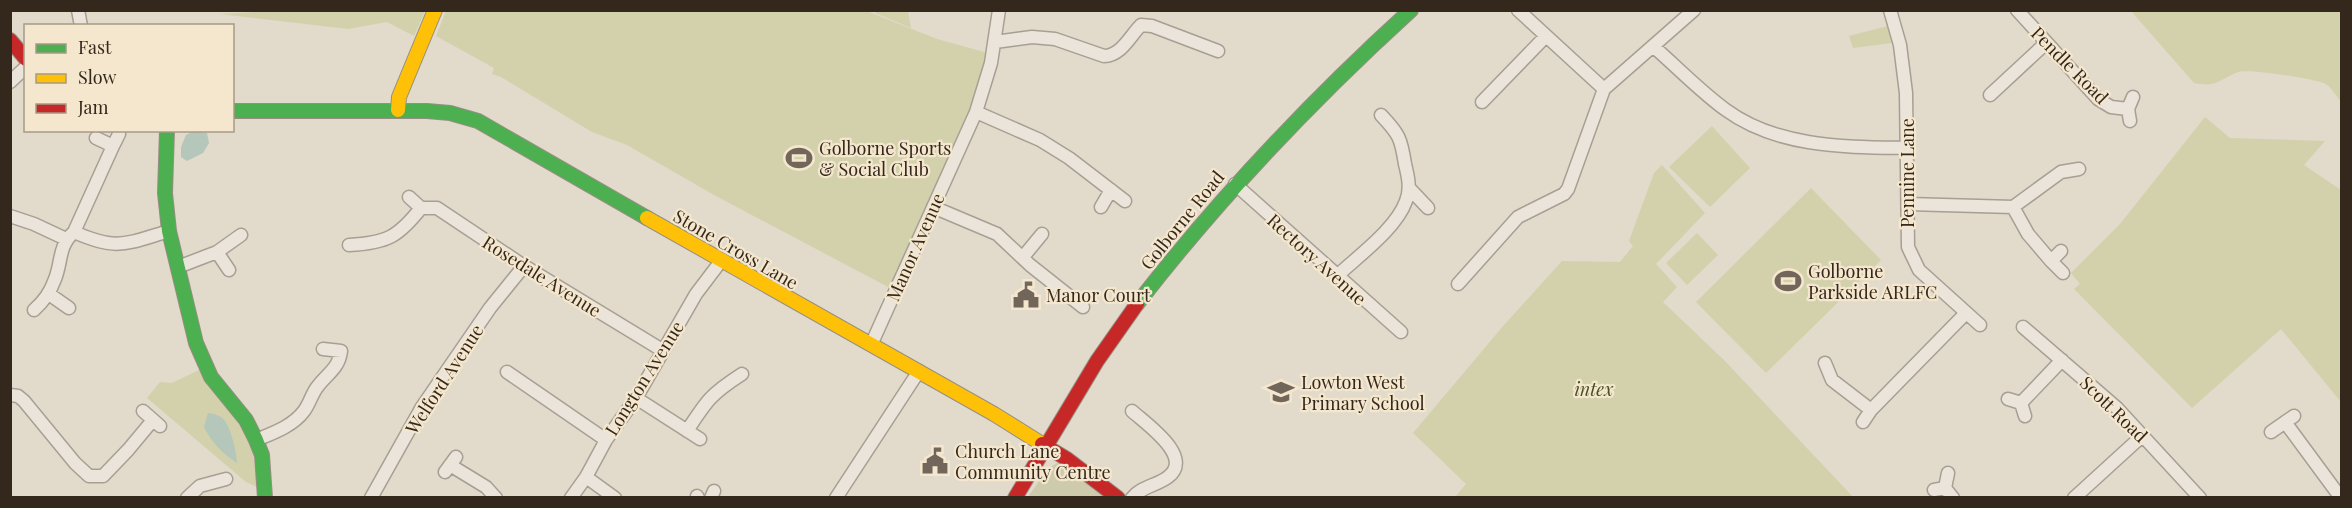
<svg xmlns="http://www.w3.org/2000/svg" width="2352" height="508" viewBox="0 0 2352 508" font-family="'Playfair Display',serif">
<rect width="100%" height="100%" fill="#e2daca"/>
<path fill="#d3d1ac" d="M 864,10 L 937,39 L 988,53 L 973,102 L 890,288 L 714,195 L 627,145 L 592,132 L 501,77 L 492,74 L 494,68 L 436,36 L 446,11 Z
M 274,11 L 425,10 L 425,11 L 414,36 L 387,22 L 348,29 L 220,14 Z
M 877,11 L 908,11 L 911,28 L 875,13 Z
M 2131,11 L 2341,11 L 2341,102 C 2337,97 2332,88 2326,84 C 2317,79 2247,68 2238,72 C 2220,79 2217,88 2194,83 Z
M 1888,26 L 1892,43 L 1853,48 L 1849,36 Z
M 2205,117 L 2230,138 L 2325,141 L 2304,165 L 2341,190 L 2341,402 L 2281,329 L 2192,408 L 2074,289 L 2080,284 L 2071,273 L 2120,224 Z
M 1712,126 L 1750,168 L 1710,207 L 1669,167 Z
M 1662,165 L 1705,213 L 1656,264 L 1677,287 L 1663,302 L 1725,361 L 1853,497 L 1455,497 L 1466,484 L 1413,433 L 1504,325 L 1562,261 L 1620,262 L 1633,246 L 1629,241 L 1654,173 Z
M 1811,188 L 1881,260 L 1766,373 L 1696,302 Z
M 1697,233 L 1718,255 L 1687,285 L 1666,263 Z
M 201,369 L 252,443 L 259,488 L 246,482 L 147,398 L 160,382 L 172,383 Z"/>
<path fill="#cdcbac" d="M 1058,462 L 1109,498 L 1027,498 L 1048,469 Z"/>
<path fill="#b5c6bb" d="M 194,131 L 207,133 L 209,143 L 203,153 L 187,161 L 181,157 L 181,147 L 186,135 Z
M 208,413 C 214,414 221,415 225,421 C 231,429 237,453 237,463 C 222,453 212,443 204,427 Z"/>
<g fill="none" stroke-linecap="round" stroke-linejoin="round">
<g stroke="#a79f93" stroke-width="15">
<path id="street" d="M 78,10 L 81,26
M 1518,10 L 1604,89
M 1890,10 L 1900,45 L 1906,93 L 1908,247 L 1919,270 L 1980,325
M 2017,10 L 2098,99 L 2111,107 L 2128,109
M 995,42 L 1032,37 L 1055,39 L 1104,56 C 1121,56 1130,36 1141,25 L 1152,26 L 1218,51
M 1654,47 C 1678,68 1701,92 1726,110 C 1778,148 1847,147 1908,148
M 10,82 L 26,67
M 1990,95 L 2046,43
M 1482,102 L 1545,37
M 976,112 L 1040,140 L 1069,158 L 1125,201
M 2130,121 L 2128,109 L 2133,97
M 113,146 L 119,134
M 1235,184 L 1401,332
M 1409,188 L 1428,208
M 409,197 L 421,208 L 437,208 L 524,266 L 662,350
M 1908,204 L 2013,207
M 933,207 L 997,234 L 1030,265 L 1083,307
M 1101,207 L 1111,190
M 10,216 L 34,224 L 66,239
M 74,232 C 117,251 125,244 169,231
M 349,245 C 387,243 398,237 421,208
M 2061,251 L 2051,261 L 2063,273
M 217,252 L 229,270
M 1023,257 L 1042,234
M 2051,261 L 2028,234 L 2013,207 L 2061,172 L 2079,169
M 178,267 L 217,252 L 241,235
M 1337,276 C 1358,256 1396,229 1406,201 C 1411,189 1408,176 1405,164 C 1401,138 1399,134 1381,115
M 1458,284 L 1518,217 L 1564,194 L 1568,189 L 1604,89 L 1694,10
M 49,294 L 69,308
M 34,310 C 44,301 50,293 55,279 C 62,262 58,246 74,232 L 113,146 L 96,138
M 2023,327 L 2117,408 L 2200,498
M 871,345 L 976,112 L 991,63 L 999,10
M 1825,363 L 1832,380 L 1871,410
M 507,372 L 606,440
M 10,395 L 18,396 L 24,401 L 75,463 L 89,476 L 103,476 L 128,450 L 153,420
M 636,398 L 700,439
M 2008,399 L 2021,403 L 2025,416
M 2021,403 L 2062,360
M 143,411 L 160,426
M 1863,422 L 1871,410 L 1966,313
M 2285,422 L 2341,498
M 687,431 C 707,400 711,394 742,374
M 2271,432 L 2294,416
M 256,440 C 273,433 293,426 304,411 C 310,403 312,393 318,386 C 328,373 339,368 341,351 L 323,349
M 450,465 L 486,487 L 496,498
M 445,472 L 456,457
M 586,477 L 615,498
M 1945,488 L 1953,498
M 1934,490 L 1945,488 L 1948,473
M 697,496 L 698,498
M 187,498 L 200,486 L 226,479
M 371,498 L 422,407 L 490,308 L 524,266
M 571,498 L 586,477 L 606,440 L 636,398 L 696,294 L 721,261
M 711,498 L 714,491
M 836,498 L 919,371
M 1132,498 C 1142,486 1156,486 1168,477 C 1195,457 1145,423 1132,411
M 2074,498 L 2142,436"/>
</g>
<g stroke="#968e83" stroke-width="16">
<path id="fast" d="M 232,111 L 427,111 L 450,113 L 478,121 L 647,218
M 167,130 L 165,193 L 169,231 L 196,343 L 211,377 L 246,420 L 256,440 L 262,455 L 265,498
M 1137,304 C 1220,197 1311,101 1411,10"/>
</g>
<g stroke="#968e83" stroke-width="16">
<path id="slow" d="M 398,110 L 399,97 L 435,10
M 647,218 L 994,414 L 1042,444"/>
</g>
<g stroke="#968e83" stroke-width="16">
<path id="jam" d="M 10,40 L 26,59
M 1042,444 L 1067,459 L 1118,498
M 1015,498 L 1097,361 L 1137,304"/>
</g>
<use href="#street" stroke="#eae4db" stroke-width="12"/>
<use href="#fast" stroke="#4caf50" stroke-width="14"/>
<use href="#slow" stroke="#ffc107" stroke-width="14"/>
<use href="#jam" stroke="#c62828" stroke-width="14"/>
</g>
<defs>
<g id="stadium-bare" transform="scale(2.07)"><path d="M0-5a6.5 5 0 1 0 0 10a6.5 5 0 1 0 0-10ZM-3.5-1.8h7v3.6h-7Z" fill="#716659" stroke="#f4e7ce" stroke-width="2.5" paint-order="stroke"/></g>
<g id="civic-bare" transform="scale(2.07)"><path d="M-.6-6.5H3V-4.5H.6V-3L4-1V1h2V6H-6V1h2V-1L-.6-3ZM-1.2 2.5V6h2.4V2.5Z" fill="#716659" stroke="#f4e7ce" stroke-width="2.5" paint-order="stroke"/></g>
<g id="school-bare" transform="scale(2.07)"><path d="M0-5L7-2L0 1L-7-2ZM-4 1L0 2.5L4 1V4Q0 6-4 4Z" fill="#716659" stroke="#f4e7ce" stroke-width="2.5" paint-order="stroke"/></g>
</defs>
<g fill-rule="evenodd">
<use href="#stadium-bare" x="799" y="158"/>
<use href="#stadium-bare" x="1788" y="281"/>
<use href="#civic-bare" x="1026" y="295"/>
<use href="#school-bare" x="1281" y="392"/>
<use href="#civic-bare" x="935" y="461"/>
</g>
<g text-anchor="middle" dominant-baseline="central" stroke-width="4.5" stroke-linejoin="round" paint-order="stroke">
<g font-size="18" fill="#34271c" stroke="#f4e7ce">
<text transform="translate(2070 65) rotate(45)">Pendle Road</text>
<text transform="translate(1907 173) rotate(-90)">Pennine Lane</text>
<text transform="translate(1182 220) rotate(-51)">Golborne Road</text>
<text transform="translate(915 247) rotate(-66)">Manor Avenue</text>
<text transform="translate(736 249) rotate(30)">Stone Cross Lane</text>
<text transform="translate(1317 259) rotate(42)">Rectory Avenue</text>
<text transform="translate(542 276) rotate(32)">Rosedale Avenue</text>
<text transform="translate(644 378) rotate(-58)">Longton Avenue</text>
<text transform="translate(444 379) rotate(-57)">Welford Avenue</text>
<text transform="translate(2114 409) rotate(44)">Scott Road</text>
</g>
<g font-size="18" fill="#34271c" stroke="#f4e7ce" text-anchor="start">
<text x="819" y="148">Golborne Sports<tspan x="819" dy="21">&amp; Social Club</tspan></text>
<text x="1808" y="271">Golborne<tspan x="1808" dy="21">Parkside ARLFC</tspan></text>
<text x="1046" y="295">Manor Court</text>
<text x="1301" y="382">Lowton West<tspan x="1301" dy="21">Primary School</tspan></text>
<text x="955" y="451">Church Lane<tspan x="955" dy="21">Community Centre</tspan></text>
</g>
<g font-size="18" font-style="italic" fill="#475023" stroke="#f4e7ce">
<text x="1594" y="389">intex</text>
</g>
</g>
<rect width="2352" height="508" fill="none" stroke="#34271c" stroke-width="24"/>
<rect x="24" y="24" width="210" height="108" fill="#f4e7ce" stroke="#a79a87" stroke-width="1.5"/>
<rect x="36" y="44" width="30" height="9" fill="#4caf50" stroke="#a79a87" stroke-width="1.5"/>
<text x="78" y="54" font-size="18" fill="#34271c">Fast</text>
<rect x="36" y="74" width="30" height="9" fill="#ffc107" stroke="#a79a87" stroke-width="1.5"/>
<text x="78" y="84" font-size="18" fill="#34271c">Slow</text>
<rect x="36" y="104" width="30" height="9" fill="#c62828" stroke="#a79a87" stroke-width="1.5"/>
<text x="78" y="114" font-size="18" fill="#34271c">Jam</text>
</svg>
